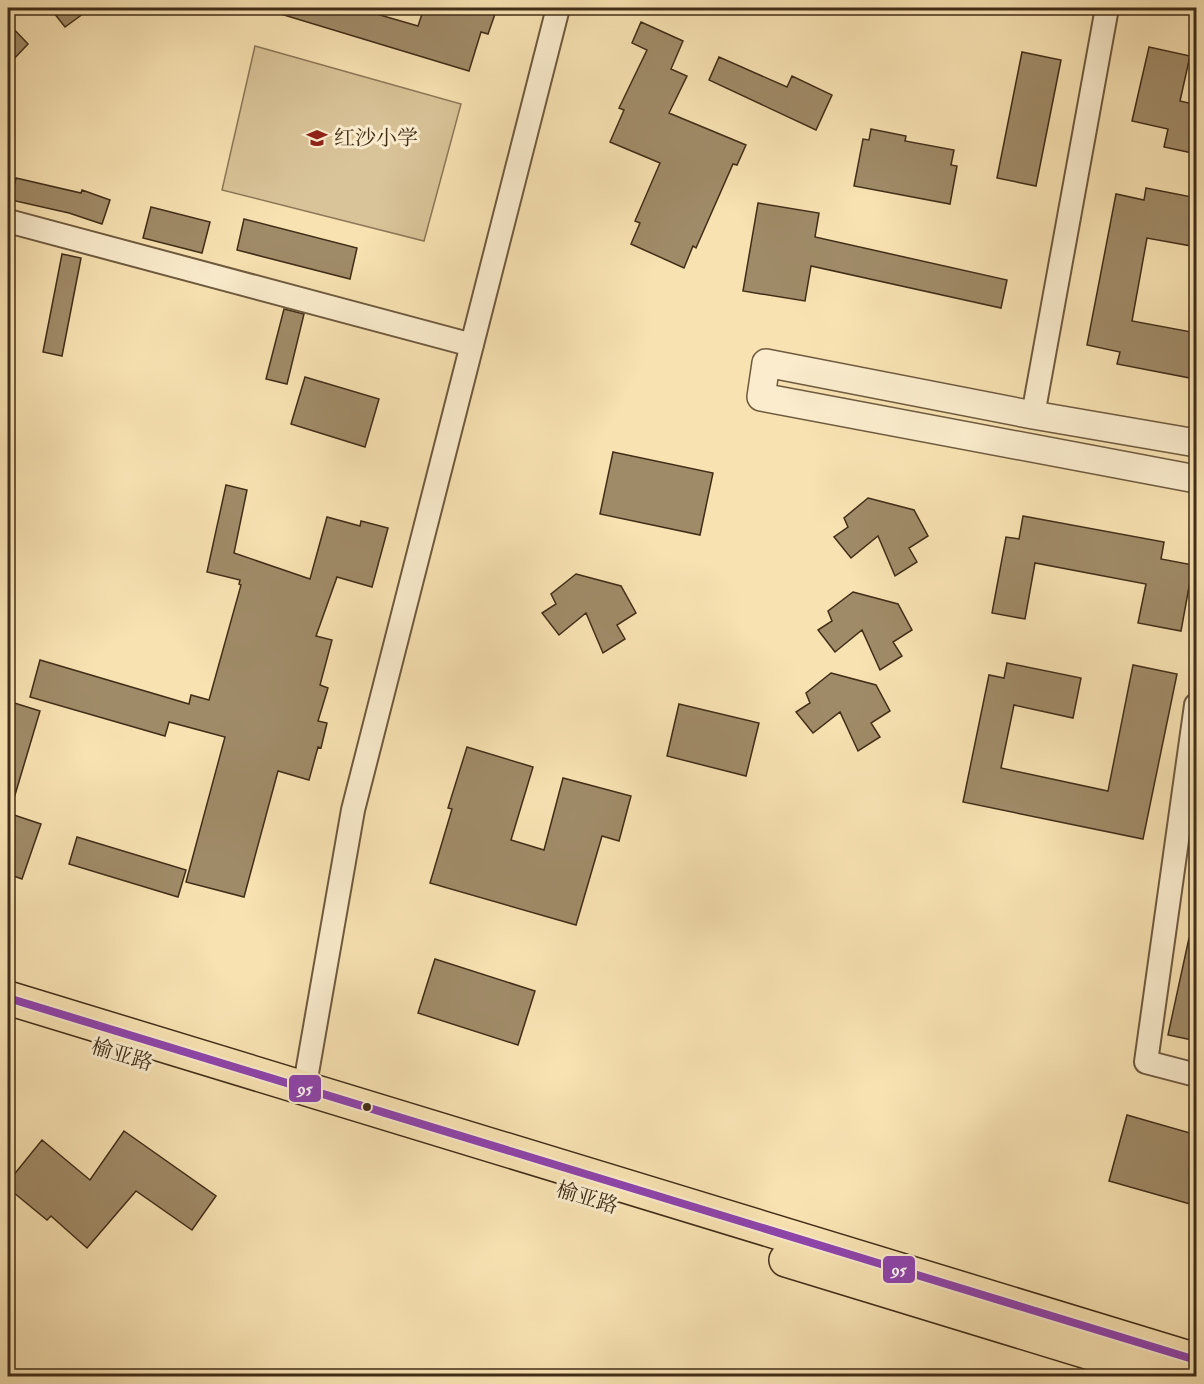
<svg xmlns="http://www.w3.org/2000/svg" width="1204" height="1384" viewBox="0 0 1204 1384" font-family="'IM FELL Double Pica','Noto Serif SC',serif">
<rect width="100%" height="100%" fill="#f8e2b2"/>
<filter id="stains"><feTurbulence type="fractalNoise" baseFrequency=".00333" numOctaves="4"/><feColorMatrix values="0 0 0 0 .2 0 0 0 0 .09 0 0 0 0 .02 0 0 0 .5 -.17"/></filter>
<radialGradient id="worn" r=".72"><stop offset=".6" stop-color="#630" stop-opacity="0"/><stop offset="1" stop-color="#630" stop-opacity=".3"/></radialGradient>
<path fill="#d9c398" stroke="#8c7858" stroke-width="1.5" d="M 255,46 L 461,104 L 424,241 L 222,190 Z"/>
<path fill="#a08b68" stroke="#402d18" stroke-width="1.5" d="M 50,8 L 91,8 L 65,27 Z
M 275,8 L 356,8 L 418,26 L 424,8 L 475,8 L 495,14 L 488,34 L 481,32 L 469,71 L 274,12 Z
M 641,22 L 683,41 L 671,69 L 687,76 L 669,113 L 746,145 L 737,165 L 733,164 L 696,248 L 693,246 L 684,268 L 631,244 L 640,223 L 635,221 L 660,163 L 610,142 L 624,110 L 619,108 L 647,50 L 632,43 Z
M 8,23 L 28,44 L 8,65 Z
M 1149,47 L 1190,56 L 1180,101 L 1197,105 L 1197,154 L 1164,147 L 1168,129 L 1132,121 Z
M 1022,52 L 1061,60 L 1036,186 L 997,178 Z
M 719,57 L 787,87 L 792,76 L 832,95 L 816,130 L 709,80 Z
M 871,129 L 906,136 L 905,141 L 954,150 L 951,165 L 957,166 L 950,204 L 854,186 L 863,139 L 869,140 Z
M 16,178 L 81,193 L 82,190 L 110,200 L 102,224 L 69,213 L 11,200 Z
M 1146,188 L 1197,198 L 1197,247 L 1147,238 L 1132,321 L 1197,333 L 1197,365 L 1192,364 L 1190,378 L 1117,364 L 1120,352 L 1087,345 L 1116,194 L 1144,200 Z
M 758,203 L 819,213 L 815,237 L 1007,280 L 1001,308 L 811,266 L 805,301 L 743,291 Z
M 151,207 L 210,222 L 202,253 L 143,238 Z
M 244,219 L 357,248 L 350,279 L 237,250 Z
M 62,254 L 81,258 L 62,356 L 43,352 Z
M 284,309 L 304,314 L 287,384 L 266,379 Z
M 305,377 L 379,399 L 365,447 L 291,424 Z
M 613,452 L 713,473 L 700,535 L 600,514 Z
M 226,485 L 247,490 L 234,553 L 310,579 L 327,517 L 360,526 L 361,521 L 388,528 L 372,587 L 337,577 L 316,636 L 332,640 L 320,685 L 328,688 L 318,721 L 327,723 L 321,748 L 318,747 L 309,780 L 278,771 L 244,897 L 186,882 L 225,737 L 169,722 L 165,736 L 30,697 L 40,660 L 189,704 L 191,695 L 209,700 L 241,585 L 239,584 L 240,580 L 207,572 Z
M 868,498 L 914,510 L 928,536 L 909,548 L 917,562 L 895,576 L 878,536 L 851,558 L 834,537 L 848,527 L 844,518 Z
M 1023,516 L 1164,542 L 1161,559 L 1193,565 L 1181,631 L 1138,623 L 1146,584 L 1035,563 L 1025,619 L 992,613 L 1006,537 L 1019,539 Z
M 576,574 L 621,586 L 636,613 L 617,625 L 625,639 L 603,653 L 586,613 L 559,635 L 542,613 L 556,604 L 551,594 Z
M 853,592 L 898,604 L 912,630 L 893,642 L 902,656 L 880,670 L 862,630 L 835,652 L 818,630 L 832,621 L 828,611 Z
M 1007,663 L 1081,678 L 1073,718 L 1014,705 L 1001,768 L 1108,791 L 1133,665 L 1177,674 L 1143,839 L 963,802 L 989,675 L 1004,678 Z
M 831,673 L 876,685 L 890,711 L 871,723 L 880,737 L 858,751 L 840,712 L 813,733 L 796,712 L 810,703 L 806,693 Z
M 8,701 L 40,711 L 12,805 L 8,804 Z
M 679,704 L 759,723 L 746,776 L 667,756 Z
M 467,747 L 533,767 L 511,840 L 544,850 L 563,778 L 631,796 L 619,841 L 602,836 L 576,925 L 430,883 L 452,809 L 448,808 Z
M 8,813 L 41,824 L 22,879 L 8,874 Z
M 77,837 L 186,870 L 178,897 L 69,864 Z
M 1189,938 L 1197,938 L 1197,1041 L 1168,1035 Z
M 435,959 L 535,991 L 518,1045 L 418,1013 Z
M 1127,1115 L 1197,1135 L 1197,1206 L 1109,1181 Z
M 124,1131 L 216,1196 L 192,1230 L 136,1191 L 87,1248 L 51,1216 L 47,1220 L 8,1188 L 8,1182 L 42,1140 L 90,1180 Z"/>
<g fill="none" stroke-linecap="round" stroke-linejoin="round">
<g stroke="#6e5a3e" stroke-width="26">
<path id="minor" d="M 8,221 L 472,345
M 1033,415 L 1107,8
M 1196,705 L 1146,1062 L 1196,1075
M 304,1090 L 353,810 L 558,8"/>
</g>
<g stroke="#6e5a3e" stroke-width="30">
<path id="tertiary" d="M 1196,443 L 1033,415 L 766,363 L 761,397 L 1196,479"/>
</g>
<g stroke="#402d18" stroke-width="36">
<path id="trunk" d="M 8,998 L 1196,1360
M 786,1260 L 1166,1376"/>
</g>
<use href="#minor" stroke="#faeccd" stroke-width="22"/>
<use href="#tertiary" stroke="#faeccd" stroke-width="27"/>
<use href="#trunk" stroke="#f8e2b2" stroke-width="33"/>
<g stroke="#faeccd" stroke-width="12">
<path id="bus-1" d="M 8,998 L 1196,1360"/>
</g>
<use href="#bus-1" stroke="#8e44ad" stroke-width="8"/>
</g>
<defs>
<g id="school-bare" transform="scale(1.62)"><path d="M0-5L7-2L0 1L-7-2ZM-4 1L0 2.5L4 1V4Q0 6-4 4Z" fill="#8f2418" stroke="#faeccd" stroke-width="2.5" paint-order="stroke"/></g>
</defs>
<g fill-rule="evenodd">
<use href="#school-bare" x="317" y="138"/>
</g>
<circle fill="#402d18" stroke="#faeccd" stroke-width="2" cx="367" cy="1107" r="5"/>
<g text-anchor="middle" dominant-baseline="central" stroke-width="6" stroke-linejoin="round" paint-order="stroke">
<g font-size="21" fill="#402d18" stroke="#faeccd" text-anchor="start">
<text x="334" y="138">红沙小学</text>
</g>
<g font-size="21" fill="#402d18" stroke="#faeccd">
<text transform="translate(122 1055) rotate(17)">榆亚路</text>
<text transform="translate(587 1198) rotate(17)">榆亚路</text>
</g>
</g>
<g stroke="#faeccd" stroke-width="2">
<rect x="288" y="1074" width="34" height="29" rx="6" fill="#8e44ad"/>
<rect x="882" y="1255" width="34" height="29" rx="6" fill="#8e44ad"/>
</g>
<g font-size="16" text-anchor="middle" font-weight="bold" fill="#fff">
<text x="305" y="1094">95</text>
<text x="899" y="1275">95</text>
</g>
<rect width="1204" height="1384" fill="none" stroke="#f8e2b2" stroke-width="30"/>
<rect x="9" y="9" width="1186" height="1366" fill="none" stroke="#402d18" stroke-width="3"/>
<rect x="15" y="15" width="1174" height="1354" fill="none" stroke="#402d18" stroke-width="1.5"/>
<rect width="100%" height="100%" filter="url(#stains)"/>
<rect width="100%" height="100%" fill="url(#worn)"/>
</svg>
